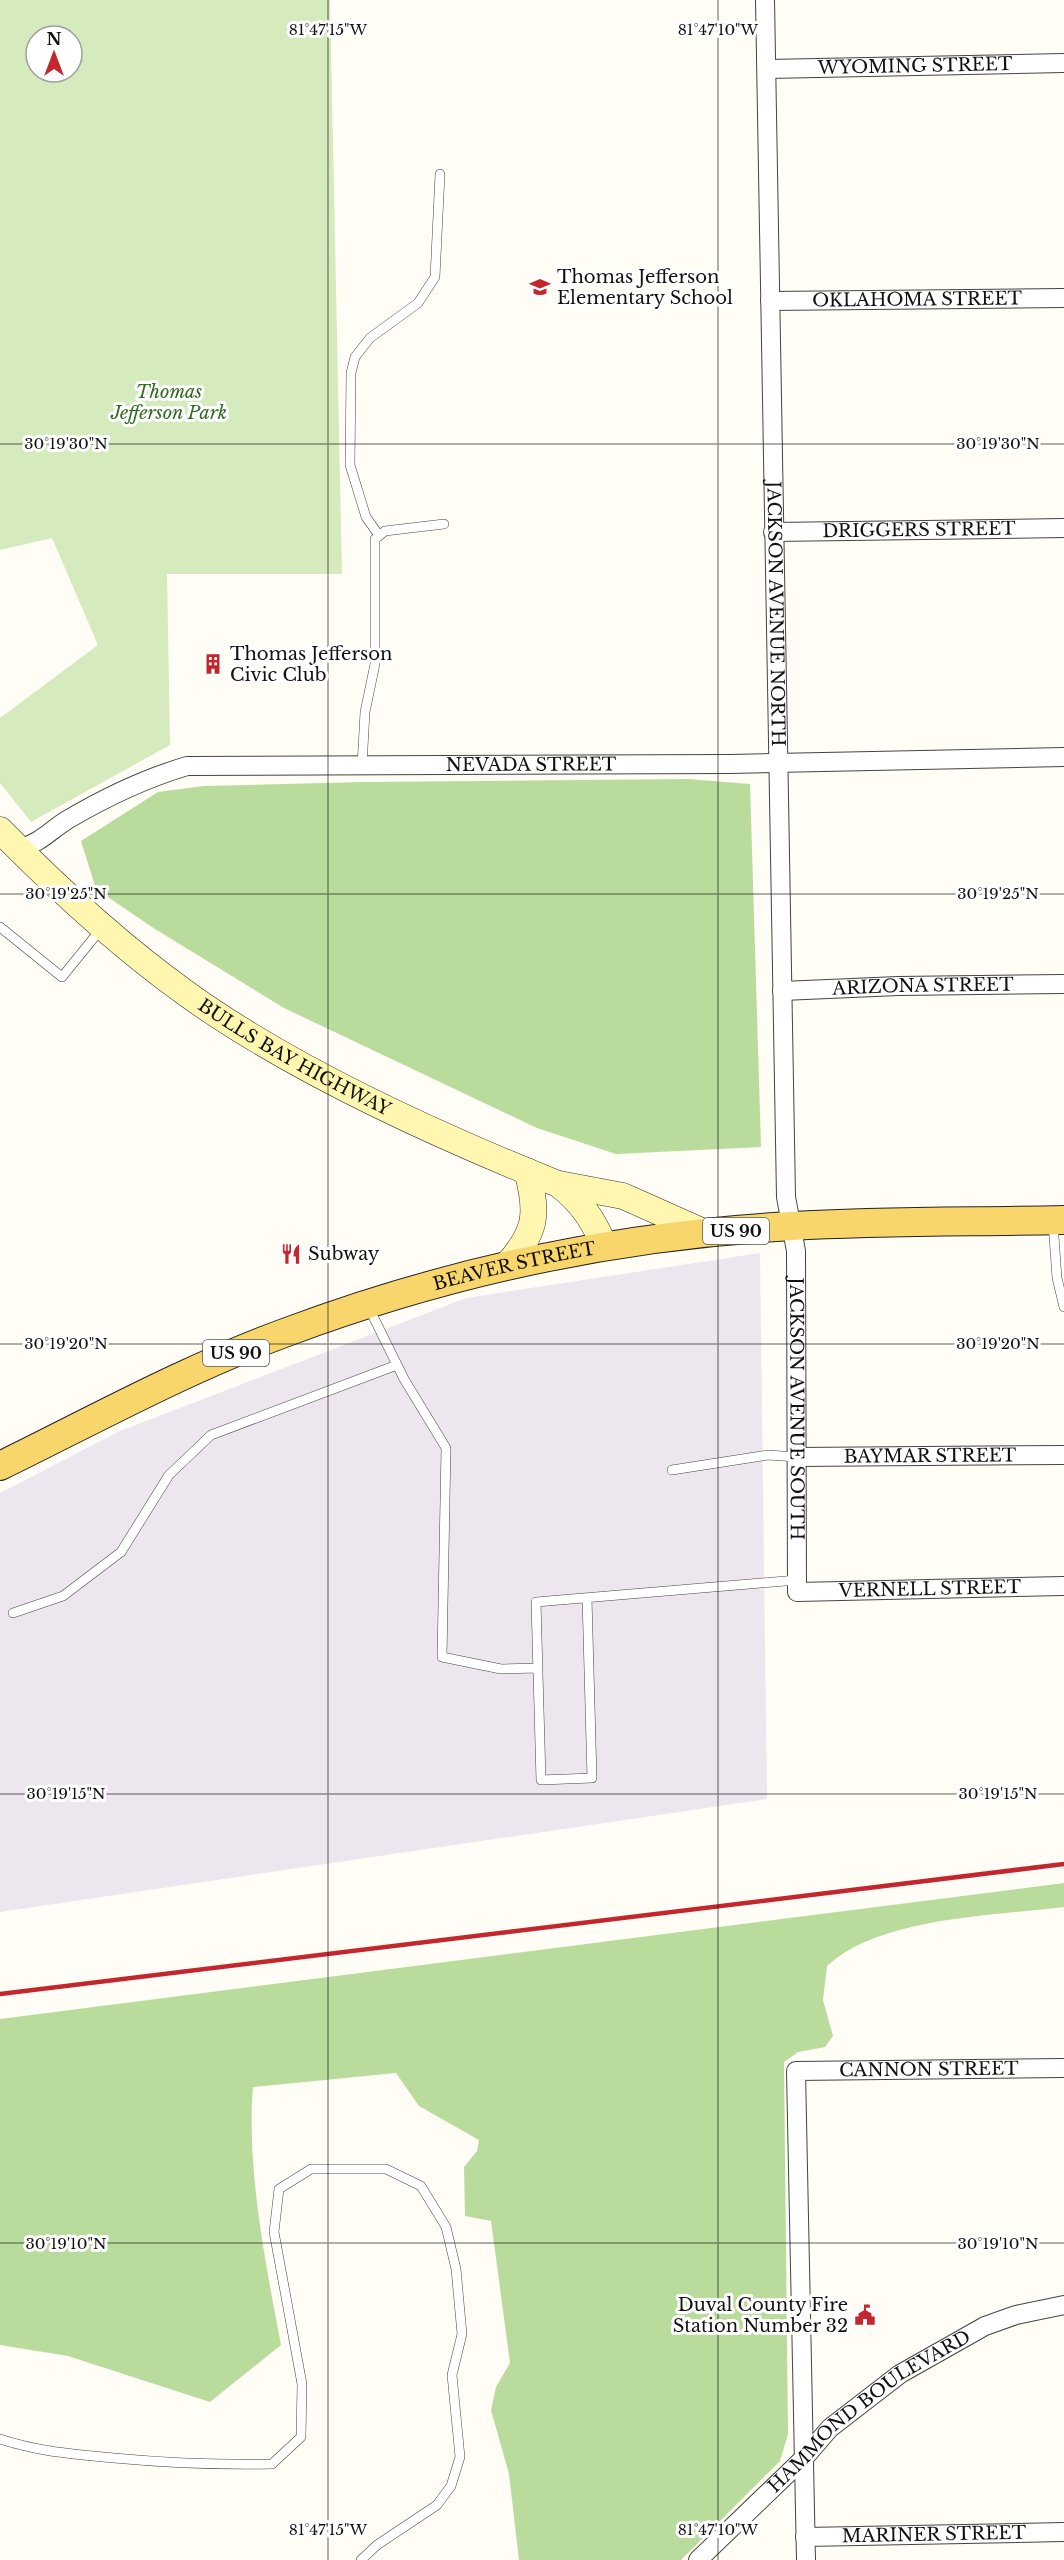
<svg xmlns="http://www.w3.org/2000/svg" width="1064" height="2560" viewBox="0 0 1064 2560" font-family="'Libre Baskerville',serif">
<rect width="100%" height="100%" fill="#fffdf5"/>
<path fill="#eee6ef" d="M 760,1253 L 767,1799 L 0,1912 L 0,1493 L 120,1431 L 466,1298 Z"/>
<path fill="#d5ebbd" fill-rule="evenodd" d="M 0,0 L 330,0 L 342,574 L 167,574 L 170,745 L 31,822 L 0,783 L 0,718 L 98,645 L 52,538 L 0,550 ZM 36,36 L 72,36 L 72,72 L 36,72 Z"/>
<path fill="#b9dc9c" d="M 688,779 L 750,784 L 761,1147 L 616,1154 L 537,1128 L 284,1008 L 155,929 L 96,889 L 81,841 L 158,792 L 204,786 L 366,782 Z
M 1064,1883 L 1064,1907 C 994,1916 880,1917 827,1966 L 823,2000 L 833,2036 L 825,2047 L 798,2052 L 784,2062 L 788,2434 L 780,2461 L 681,2560 L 519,2560 L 509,2474 L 491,2410 L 496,2387 L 510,2363 L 491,2221 L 465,2216 L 464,2167 L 477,2151 L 479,2140 L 419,2106 L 396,2073 L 253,2087 C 246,2168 266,2265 281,2345 L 210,2402 L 68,2356 L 0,2345 L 0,2019 Z"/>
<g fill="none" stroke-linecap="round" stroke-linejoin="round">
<g stroke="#444" stroke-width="10">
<path id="lane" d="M 378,534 L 366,517 L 350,465 L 351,373 L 355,357 L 370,338 L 418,303 L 435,277 L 440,174
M 362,766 L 365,712 L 375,664 L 375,539 L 385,531 L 444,524
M 0,927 L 62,977 L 101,929
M 1053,1223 L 1057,1278 L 1064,1307
M 369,1308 L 404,1379 L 446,1448 L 442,1657 L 501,1669 L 538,1668
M 672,1470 L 768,1455 L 796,1457
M 587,1598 L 592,1778 L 541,1780 L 536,1602 L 797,1580
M 13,1613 L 63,1596 L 121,1552 L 169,1475 L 211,1435 L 397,1365
M 0,2439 C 40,2452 73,2454 114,2458 C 167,2463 219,2465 272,2464 L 301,2437 L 302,2384 L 274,2232 L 279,2189 L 311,2169 L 386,2169 L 421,2186 L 446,2227 L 456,2269 L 462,2334 L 452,2375 L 460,2457 L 451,2486 L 437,2505 L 377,2545 L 361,2560"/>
</g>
<g stroke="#444" stroke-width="20">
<g id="street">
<path id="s1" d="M 765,0 L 786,1197 L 796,1251 L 797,1592 L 1064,1586"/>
<path id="s2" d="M 767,69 L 1064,63"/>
<path id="s3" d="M 770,301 L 1064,298"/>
<path id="s4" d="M 773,532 L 1064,528"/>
<path id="s5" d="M 20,848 C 39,844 51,830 67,820 C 106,797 143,779 187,766 L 730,764 L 1064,757"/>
<path id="s6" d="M 782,991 L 898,986 L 1064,984"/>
<path id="s7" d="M 796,1457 L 1064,1455"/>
<path id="s8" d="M 805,2537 L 1064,2532"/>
<path id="s9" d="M 698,2560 L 805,2457 L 830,2428 L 900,2374 L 985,2326 L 1016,2315 L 1064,2305"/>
<path id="s10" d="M 806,2560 L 796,2071 L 1064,2068"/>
</g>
</g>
<g stroke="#333" stroke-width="27">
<g id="secondary">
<path id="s11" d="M 0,830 C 58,889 120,946 187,994 C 294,1071 436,1135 558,1184 C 582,1202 593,1220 605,1247"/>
<path d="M 559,1184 L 623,1196 L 706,1233"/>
<path d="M 506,1266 C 536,1233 539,1214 527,1171"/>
</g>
</g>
<g stroke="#222" stroke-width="30">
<g id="primary">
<path id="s12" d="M 0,1466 C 94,1420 188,1368 287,1332 C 448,1272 620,1235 792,1226 C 882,1221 973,1222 1064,1220"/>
</g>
</g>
<use href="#lane" stroke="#fff" stroke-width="9"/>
<use href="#street" stroke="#fff" stroke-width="18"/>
<use href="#secondary" stroke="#fff6b0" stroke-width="26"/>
<use href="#primary" stroke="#f9d66b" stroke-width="28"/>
<path stroke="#c4262e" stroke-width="4.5" d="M 0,1994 L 1064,1864"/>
</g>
<path fill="none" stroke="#111" stroke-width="1.5" stroke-opacity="0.45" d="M 328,0 L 328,2560M 718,0 L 718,2560M 0,444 L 1064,444M 0,894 L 1064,894M 0,1344 L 1064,1344M 0,1794 L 1064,1794M 0,2243 L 1064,2243"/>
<defs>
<g id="school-bare" transform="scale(1.62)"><path d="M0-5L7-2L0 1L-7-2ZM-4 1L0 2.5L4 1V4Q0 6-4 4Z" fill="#c4262e" stroke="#fff" stroke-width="2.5" paint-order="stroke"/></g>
<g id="building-bare" transform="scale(1.62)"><path d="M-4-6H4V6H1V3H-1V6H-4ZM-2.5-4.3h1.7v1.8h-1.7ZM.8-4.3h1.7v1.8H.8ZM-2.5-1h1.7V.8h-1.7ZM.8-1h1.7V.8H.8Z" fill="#c4262e" stroke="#fff" stroke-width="2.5" paint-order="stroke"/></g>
<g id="restaurant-bare" transform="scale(1.62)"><path d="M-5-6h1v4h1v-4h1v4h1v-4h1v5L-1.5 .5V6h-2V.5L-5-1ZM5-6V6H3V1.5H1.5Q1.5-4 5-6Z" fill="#c4262e" stroke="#fff" stroke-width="2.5" paint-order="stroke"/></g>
<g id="civic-bare" transform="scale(1.62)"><path d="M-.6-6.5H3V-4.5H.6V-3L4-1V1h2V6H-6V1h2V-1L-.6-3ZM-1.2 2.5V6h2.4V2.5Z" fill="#c4262e" stroke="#fff" stroke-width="2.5" paint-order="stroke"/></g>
</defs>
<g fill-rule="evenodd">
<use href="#school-bare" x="540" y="287"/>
<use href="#building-bare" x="213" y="664"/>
<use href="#restaurant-bare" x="291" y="1254"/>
<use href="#civic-bare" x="865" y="2315"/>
</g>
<g text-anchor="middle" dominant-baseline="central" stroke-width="6" stroke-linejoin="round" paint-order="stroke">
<g fill="#fff" stroke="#585858" stroke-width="1.5">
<rect x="703" y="1218" width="66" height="26" rx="4.5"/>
<rect x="203" y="1340" width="66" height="26" rx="4.5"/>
</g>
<g font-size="16" font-weight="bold" fill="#111">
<text x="736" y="1231">US 90</text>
<text x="236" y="1353">US 90</text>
</g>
<g font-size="18" fill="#111" stroke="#fff">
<text stroke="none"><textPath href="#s2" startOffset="148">WYOMING STREET</textPath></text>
<text stroke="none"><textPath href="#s3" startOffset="147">OKLAHOMA STREET</textPath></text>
<text stroke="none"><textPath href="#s4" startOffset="146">DRIGGERS STREET</textPath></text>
<text stroke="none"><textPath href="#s1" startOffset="614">JACKSON AVENUE NORTH</textPath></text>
<text stroke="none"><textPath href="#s5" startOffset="531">NEVADA STREET</textPath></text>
<text stroke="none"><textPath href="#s6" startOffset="141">ARIZONA STREET</textPath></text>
<text stroke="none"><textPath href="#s11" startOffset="374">BULLS BAY HIGHWAY</textPath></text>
<text stroke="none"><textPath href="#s12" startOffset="554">BEAVER STREET</textPath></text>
<text stroke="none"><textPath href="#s1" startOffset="1410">JACKSON AVENUE SOUTH</textPath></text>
<text stroke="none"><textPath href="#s7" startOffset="134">BAYMAR STREET</textPath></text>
<text stroke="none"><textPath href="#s1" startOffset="1726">VERNELL STREET</textPath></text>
<text stroke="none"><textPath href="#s10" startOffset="622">CANNON STREET</textPath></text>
<text stroke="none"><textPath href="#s9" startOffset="228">HAMMOND BOULEVARD</textPath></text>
<text stroke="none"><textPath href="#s8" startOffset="129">MARINER STREET</textPath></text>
</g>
<g font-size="18" fill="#111" stroke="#fff" text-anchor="start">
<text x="557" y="277">Thomas Jefferson<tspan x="557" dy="21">Elementary School</tspan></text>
<text x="230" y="654">Thomas Jefferson<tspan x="230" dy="21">Civic Club</tspan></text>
<text x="308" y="1254">Subway</text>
<text x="848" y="2305" text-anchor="end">Duval County Fire<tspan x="848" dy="21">Station Number 32</tspan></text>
</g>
<g font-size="18" font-style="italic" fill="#2f6b1f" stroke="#fff">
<text x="169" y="392">Thomas<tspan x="169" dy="21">Jefferson Park</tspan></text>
</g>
</g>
<g font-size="15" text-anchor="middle" fill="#111" stroke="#fff" stroke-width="6" stroke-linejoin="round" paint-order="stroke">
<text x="328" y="35">81°47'15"W</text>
<text x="718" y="35">81°47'10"W</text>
<text x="66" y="449">30°19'30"N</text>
<text x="998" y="449">30°19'30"N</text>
<text x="66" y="899">30°19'25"N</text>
<text x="998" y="899">30°19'25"N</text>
<text x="66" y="1349">30°19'20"N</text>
<text x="998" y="1349">30°19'20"N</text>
<text x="66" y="1799">30°19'15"N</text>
<text x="998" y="1799">30°19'15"N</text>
<text x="66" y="2249">30°19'10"N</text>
<text x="998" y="2249">30°19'10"N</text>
<text x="328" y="2535">81°47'15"W</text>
<text x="718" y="2535">81°47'10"W</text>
</g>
<g transform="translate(54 54)"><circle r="28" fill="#ffffff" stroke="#a0a0a0" stroke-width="1.5"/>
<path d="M0-4.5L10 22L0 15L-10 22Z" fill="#c4262e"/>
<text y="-9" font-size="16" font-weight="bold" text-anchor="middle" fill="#111111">N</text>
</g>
</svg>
